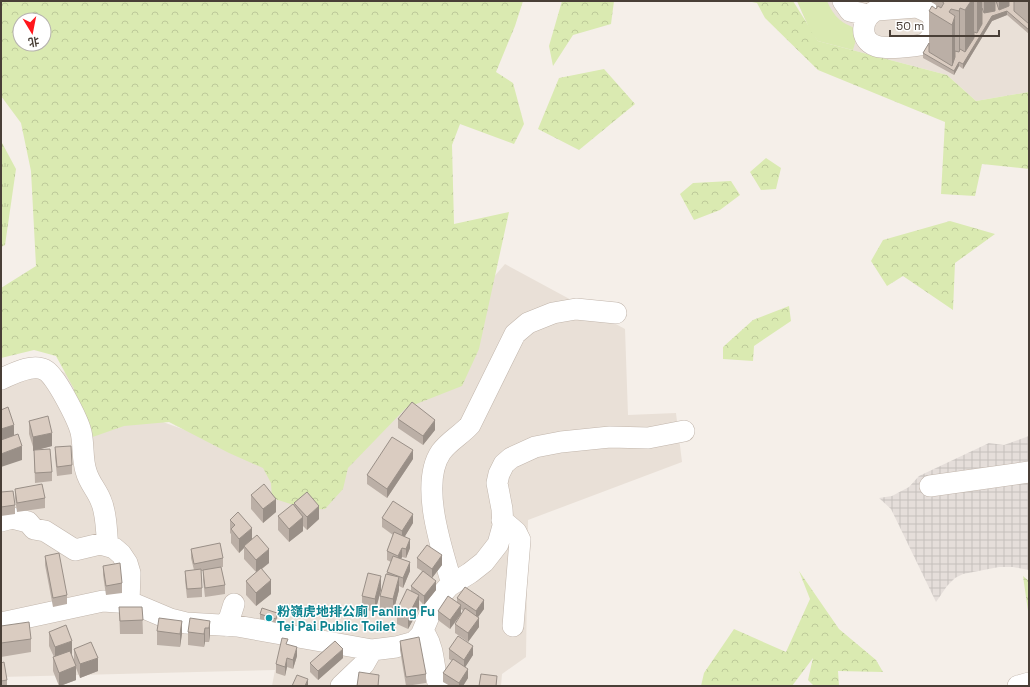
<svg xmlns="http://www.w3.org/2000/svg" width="1030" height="687" viewBox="0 0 1030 687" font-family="'Space Grotesk','Noto Sans SC',sans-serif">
<defs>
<pattern id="industrial-grid" width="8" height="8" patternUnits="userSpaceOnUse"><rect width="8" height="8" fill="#e5deda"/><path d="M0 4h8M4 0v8" fill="none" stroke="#c6c0bc"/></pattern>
<pattern id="grass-tufts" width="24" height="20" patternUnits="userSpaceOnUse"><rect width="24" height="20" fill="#daeab1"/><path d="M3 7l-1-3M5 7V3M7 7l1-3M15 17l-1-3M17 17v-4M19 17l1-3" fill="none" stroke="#bdca99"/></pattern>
<pattern id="forest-crowns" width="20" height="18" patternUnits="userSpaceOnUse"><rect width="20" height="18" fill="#daeab1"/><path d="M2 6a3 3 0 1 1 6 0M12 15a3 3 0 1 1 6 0" fill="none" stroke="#bdca99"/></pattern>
</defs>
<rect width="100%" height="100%" fill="#f5efe9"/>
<path fill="#e9e0d7" d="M 797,1 L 1029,1 L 1029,92 L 976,101 L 947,75 L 818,41 L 810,30 Z
M 505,264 L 625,329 L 628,415 L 676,413 L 682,462 L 528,520 L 526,657 L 502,674 L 501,686 L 272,686 L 275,670 L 1,677 L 1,374 L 37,357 L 132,411 L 320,478 Z"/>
<path fill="url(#industrial-grid)" d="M 1029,436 L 1029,570 L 1013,567 L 999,567 L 963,574 L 955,578 L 947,586 L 936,602 L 891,509 L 879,498 L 892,496 L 909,487 L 919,476 L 989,443 L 1004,445 Z"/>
<path fill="url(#grass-tufts)" d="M 1,141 L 16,169 L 5,245 L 1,247 Z"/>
<path fill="url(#forest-crowns)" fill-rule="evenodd" d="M 1,1 L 523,1 L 515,26 L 496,72 L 513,83 L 524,124 L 514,144 L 460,124 L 452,145 L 454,224 L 509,212 L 479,349 L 462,386 L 406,408 L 348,468 L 343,489 L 325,509 L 309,510 L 272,498 L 271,483 L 263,468 L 229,453 L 169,422 L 124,426 L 87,439 L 68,409 L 74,389 L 56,356 L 34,350 L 1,358 L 1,288 L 36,266 L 31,171 L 21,123 L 1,96 ZM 20,20 L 44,20 L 44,44 L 20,44 Z
M 562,1 L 614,1 L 611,24 L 573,35 L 553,66 L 549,46 Z
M 747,1 L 793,1 L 818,41 L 947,75 L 976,101 L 1029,92 L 1029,169 L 982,164 L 975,196 L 941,194 L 945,122 L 818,70 L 765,18 L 757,3 Z
M 604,69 L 635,104 L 579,150 L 538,129 L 559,78 Z
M 766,158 L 781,168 L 776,189 L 761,190 L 750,172 Z
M 731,181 L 740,195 L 720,210 L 694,220 L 680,194 L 693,183 Z
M 950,221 L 995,234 L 955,263 L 953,310 L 903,276 L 887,286 L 871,261 L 883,240 Z
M 789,306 L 791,321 L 754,346 L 753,361 L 723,359 L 723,347 L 753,320 Z
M 799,571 L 839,629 L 876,660 L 883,672 L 838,671 L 839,686 L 814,686 L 808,680 L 813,658 L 792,686 L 701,686 L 704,673 L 734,629 L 786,652 L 810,599 Z
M 1023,576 L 1029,581 L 1029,611 L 1028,611 Z"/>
<path fill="#daeab1" d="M 797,1 L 827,1 C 830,8 834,15 840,20 C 847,26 853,25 858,33 L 853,50 L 818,41 L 810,30 Z"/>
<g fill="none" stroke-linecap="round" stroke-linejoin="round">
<g stroke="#c1b5ab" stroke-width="22">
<path id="minor" d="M 843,1 L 850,11 L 868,15
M 917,7 L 930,13 C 938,24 935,37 924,44 C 914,47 885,49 876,46 C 858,40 861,17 877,10 Z
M 1,379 C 13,374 32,363 45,370 C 55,374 78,420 81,432 C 84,445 82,459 86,471 C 89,483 97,490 101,501 C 107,514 106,532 108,546
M 930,486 L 1029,472
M 502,520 L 516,532 L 520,540 L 513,626
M 1,521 L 12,518 L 28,522 L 34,529 L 45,531 L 75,550 L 100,544 L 114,548 L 121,554 L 127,563 L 130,573 L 129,603
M 452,584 C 442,550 419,484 441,452 C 449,441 461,435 470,425 L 515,334 L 528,323 L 553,313 L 576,309 L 616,313
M 1,623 L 103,601 L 132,603 L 170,619 L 186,623 L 237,626 L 372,650 L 396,647 L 414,642 L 421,635 L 435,602 L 449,586 L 470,573 L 484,562 L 498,544 L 503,526 L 502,509 L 497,483 L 499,474 L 504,464 L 511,458 L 535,447 L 561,442 L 610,437 L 648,438 L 684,431
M 227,626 L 234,604
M 421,635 L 426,636 C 435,651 433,670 439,686
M 341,686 L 364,664 L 372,650
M 1018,686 L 1029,683"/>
</g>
<use href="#minor" stroke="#fff" stroke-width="21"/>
</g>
<path fill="#bbafa6" d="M 930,1 L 1029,1 L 1029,34 L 1007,15 L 992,21 L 963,69 L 959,66 L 954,75 L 923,58 L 923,53 L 929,43 L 929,11 L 936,8 L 936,5 Z
M 398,419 L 435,430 L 423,445 L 398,428 Z
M 29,421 L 52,446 L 36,450 L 52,472 L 52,481 L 35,483 L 34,450 L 29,434 Z
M 55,447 L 72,465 L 72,474 L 57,476 L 55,457 Z
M 413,459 L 387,498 L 367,484 L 367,475 Z
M 15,489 L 45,498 L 45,508 L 17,512 L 15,498 Z
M 1,492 L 15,505 L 15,514 L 1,516 Z
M 251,495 L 276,512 L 263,523 L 251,509 Z
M 294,503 L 319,519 L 307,530 L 303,526 L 303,531 L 289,542 L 278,530 L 278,516 L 294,507 Z
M 382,518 L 413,523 L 405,536 L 410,548 L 406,558 L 402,557 L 401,559 L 410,571 L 403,588 L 399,586 L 399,590 L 393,613 L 380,610 L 380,596 L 387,572 L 391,562 L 387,560 L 387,551 L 393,535 L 382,527 Z
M 230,520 L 252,539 L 269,563 L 262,569 L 271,594 L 256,606 L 246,595 L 246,581 L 256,572 L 244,559 L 244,548 L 239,553 L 231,543 L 231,534 L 230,533 Z
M 191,549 L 223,558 L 223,567 L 221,567 L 225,585 L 225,594 L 205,597 L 203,580 L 203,571 L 201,571 L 202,588 L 202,597 L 187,598 L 185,580 L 185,571 L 194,570 L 191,558 Z
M 45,556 L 67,595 L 67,604 L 53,607 L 45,565 Z
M 417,558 L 442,565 L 432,578 L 436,590 L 424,605 L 419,600 L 419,609 L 408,629 L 397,624 L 397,610 L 411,592 L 411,586 L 422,571 L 417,568 Z
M 103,566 L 122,583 L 122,593 L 106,595 L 103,575 Z
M 381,590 L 375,612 L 362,609 L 362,596 Z
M 457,598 L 484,609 L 478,617 L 479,627 L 468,642 L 455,633 L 455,624 L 463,611 L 461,609 L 461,614 L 450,629 L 438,620 L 438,611 L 457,602 Z
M 119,607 L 142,607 L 143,634 L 120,634 Z
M 260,614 L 277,617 L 276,623 L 260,619 Z
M 182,621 L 182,634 L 180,647 L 157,645 L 157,631 Z
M 210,621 L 210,634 L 209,642 L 205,642 L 204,647 L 188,645 L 188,632 Z
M 1,626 L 31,639 L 31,652 L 1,657 Z
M 49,632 L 72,654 L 71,654 L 74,661 L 74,649 L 98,671 L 80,678 L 76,668 L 76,680 L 60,686 L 59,686 L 53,671 L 53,657 L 54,657 L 49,646 Z
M 400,641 L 426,674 L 426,683 L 406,686 L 400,650 Z
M 288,644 L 297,656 L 293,669 L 287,667 L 285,676 L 276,673 L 276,664 Z
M 449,649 L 473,655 L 465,667 L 468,678 L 463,686 L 450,686 L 443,682 L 443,673 L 452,661 L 449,659 Z
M 343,658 L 318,680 L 310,672 L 310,663 Z
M 1,663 L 7,680 L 7,686 L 1,686 Z"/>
<path fill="#998f87" d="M 971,1 L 974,1 L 974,43 L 965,56 L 965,10 Z
M 977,1 L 982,1 L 982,28 L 977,38 Z
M 984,1 L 996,1 L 999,13 L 999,1 L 1009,1 L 1009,11 L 1007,11 L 1007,15 L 992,21 L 963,69 L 963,64 L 984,18 Z
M 960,8 L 960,54 L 959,57 L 959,11 Z
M 955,16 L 955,62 L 952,71 L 952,25 Z
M 959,62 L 959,66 L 954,75 L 954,71 Z
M 435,420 L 435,430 L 423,445 L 423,436 Z
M 14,425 L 14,439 L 1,443 L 1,429 Z
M 52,433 L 52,446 L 33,451 L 33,437 Z
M 22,446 L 22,460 L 1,467 L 1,454 Z
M 413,450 L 413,459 L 387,498 L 387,489 Z
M 276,499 L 276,512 L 263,523 L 263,509 Z
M 319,506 L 319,519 L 307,530 L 307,517 Z
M 413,514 L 413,523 L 402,541 L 402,531 Z
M 303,517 L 303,531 L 289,542 L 289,529 Z
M 252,528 L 252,542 L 244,546 L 244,548 L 239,553 L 239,539 Z
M 410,539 L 410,548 L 406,558 L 406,549 Z
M 402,548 L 402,557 L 398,565 L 398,556 Z
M 269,549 L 269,563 L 256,573 L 256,560 Z
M 442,555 L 442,565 L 432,578 L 432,569 Z
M 410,562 L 410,571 L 403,588 L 403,578 Z
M 381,576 L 381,590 L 375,612 L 375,599 Z
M 399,577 L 399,590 L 393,613 L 393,599 Z
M 271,580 L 271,594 L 256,606 L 256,593 Z
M 436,581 L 436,590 L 424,605 L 424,596 Z
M 419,595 L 419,609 L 408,629 L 408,616 Z
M 484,600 L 484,609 L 476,620 L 476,611 Z
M 461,605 L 461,614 L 450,629 L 450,620 Z
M 479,618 L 479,627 L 468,642 L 468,633 Z
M 182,621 L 182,634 L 180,647 L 180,634 Z
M 210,621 L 210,634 L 209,642 L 209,628 Z
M 205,628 L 205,642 L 204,647 L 204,634 Z
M 72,641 L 72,654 L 55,661 L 55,647 Z
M 473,646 L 473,655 L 464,669 L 464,660 Z
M 297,647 L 297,656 L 293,669 L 293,660 Z
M 343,649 L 343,658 L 318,680 L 318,671 Z
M 98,658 L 98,671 L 80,678 L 80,664 Z
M 287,658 L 287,667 L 285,676 L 285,667 Z
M 76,666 L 76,680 L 60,686 L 59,686 L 59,673 Z
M 468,669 L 468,678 L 463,686 L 459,686 L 459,683 Z
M 308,679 L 308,686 L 305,686 Z"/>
<path fill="#daccc1" stroke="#998f87" d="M 941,1 L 971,1 L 965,10 L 960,8 L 959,11 L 951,9 L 949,12 L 955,16 L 952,25 L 929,11 L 932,6 L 936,9 L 938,6 L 941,8 L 944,3 Z
M 995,1 L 996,1 L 999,10 L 1009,6 L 1009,1 L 1014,1 L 1014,11 L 1029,24 L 1029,30 L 1007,11 L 992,16 L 963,64 L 959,62 L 954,71 L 923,53 L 929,43 L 929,52 L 952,66 L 955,57 L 955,51 L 959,52 L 960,49 L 965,52 L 974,38 L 974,32 L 977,33 L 982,24 L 982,8 L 984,13 L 995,11 Z
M 412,402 L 435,420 L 423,436 L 398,419 Z
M 8,407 L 14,425 L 1,429 L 1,410 Z
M 48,416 L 52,433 L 33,437 L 29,421 Z
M 18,434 L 22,446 L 1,454 L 1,440 Z
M 392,437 L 413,450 L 387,489 L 367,475 Z
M 71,446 L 72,465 L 57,467 L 55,447 Z
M 50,449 L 52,472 L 35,473 L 34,450 Z
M 42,484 L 45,498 L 17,503 L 15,489 Z
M 264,484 L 276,499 L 263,509 L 251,495 Z
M 13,491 L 15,505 L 1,507 L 1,492 Z
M 307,492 L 319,506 L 307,517 L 294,503 Z
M 393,501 L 413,514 L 402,531 L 382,518 Z
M 293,504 L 303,517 L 289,529 L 278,516 Z
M 238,512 L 252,528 L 239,539 L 231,529 L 235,525 L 230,520 Z
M 394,532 L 410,539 L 406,549 L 402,548 L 398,556 L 387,551 Z
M 257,535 L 269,549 L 256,560 L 244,546 Z
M 220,543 L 223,558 L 194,564 L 191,549 Z
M 427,545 L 442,555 L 432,569 L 417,558 Z
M 59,553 L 67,595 L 53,598 L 45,556 Z
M 393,556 L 410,562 L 403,578 L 387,572 Z
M 120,563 L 122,583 L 106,586 L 103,566 Z
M 221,567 L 225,585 L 205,588 L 203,570 Z
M 261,568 L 271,580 L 256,593 L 246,581 Z
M 201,569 L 202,588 L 187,589 L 185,571 Z
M 423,571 L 436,581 L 424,596 L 411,586 Z
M 368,573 L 381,576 L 375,599 L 362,596 Z
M 386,574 L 399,577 L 393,599 L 380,596 Z
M 465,587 L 484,600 L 476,611 L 457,598 Z
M 407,589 L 419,595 L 408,616 L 397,610 Z
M 448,596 L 461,605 L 450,620 L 438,611 Z
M 119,607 L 142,607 L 143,620 L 120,621 Z
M 262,608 L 277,613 L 276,619 L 260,614 Z
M 465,608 L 479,618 L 468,633 L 455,624 Z
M 159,618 L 182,621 L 180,634 L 157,631 Z
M 190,618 L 210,621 L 209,628 L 205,628 L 204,634 L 188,632 Z
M 29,622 L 31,639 L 1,643 L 1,626 Z
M 66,625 L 72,641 L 55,647 L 49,632 Z
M 458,636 L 473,646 L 464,660 L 449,649 Z
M 419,637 L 426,674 L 406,677 L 400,641 Z
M 282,638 L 288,639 L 286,644 L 297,647 L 293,660 L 287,658 L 285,667 L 276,664 Z
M 335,641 L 343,649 L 318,671 L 310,663 Z
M 91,642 L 98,658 L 80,664 L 74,649 Z
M 70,651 L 76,666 L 59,673 L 53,657 Z
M 453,659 L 468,669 L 459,683 L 443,673 Z
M 4,662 L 7,680 L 1,681 L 1,663 Z
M 359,672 L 379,675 L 378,686 L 357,686 Z
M 481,674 L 497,676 L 496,686 L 479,686 Z
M 297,675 L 308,679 L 305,686 L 292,686 Z"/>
<circle fill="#0f9aa8" stroke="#fff" stroke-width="1.5" cx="269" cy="618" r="4"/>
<g text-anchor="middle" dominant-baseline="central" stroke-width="3" stroke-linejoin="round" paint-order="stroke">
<g font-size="13" font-weight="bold" fill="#0d838f" stroke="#fff" text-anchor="start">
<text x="277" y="611">粉嶺虎地排公廁 Fanling Fu<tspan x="277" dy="15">Tei Pai Public Toilet</tspan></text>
</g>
</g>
<rect width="1030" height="687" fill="none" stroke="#493f37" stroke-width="4"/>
<g transform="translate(32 32) rotate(170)"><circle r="19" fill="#ffffff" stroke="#b6b2af"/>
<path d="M0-3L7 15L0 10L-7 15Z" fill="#ff161b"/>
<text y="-6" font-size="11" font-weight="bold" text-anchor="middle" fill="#493f37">北</text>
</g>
<path d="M890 30v6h109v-6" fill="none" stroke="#493f37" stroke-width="2"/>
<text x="896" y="30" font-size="12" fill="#493f37" stroke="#ffffff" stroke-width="3" paint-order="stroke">50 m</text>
</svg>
